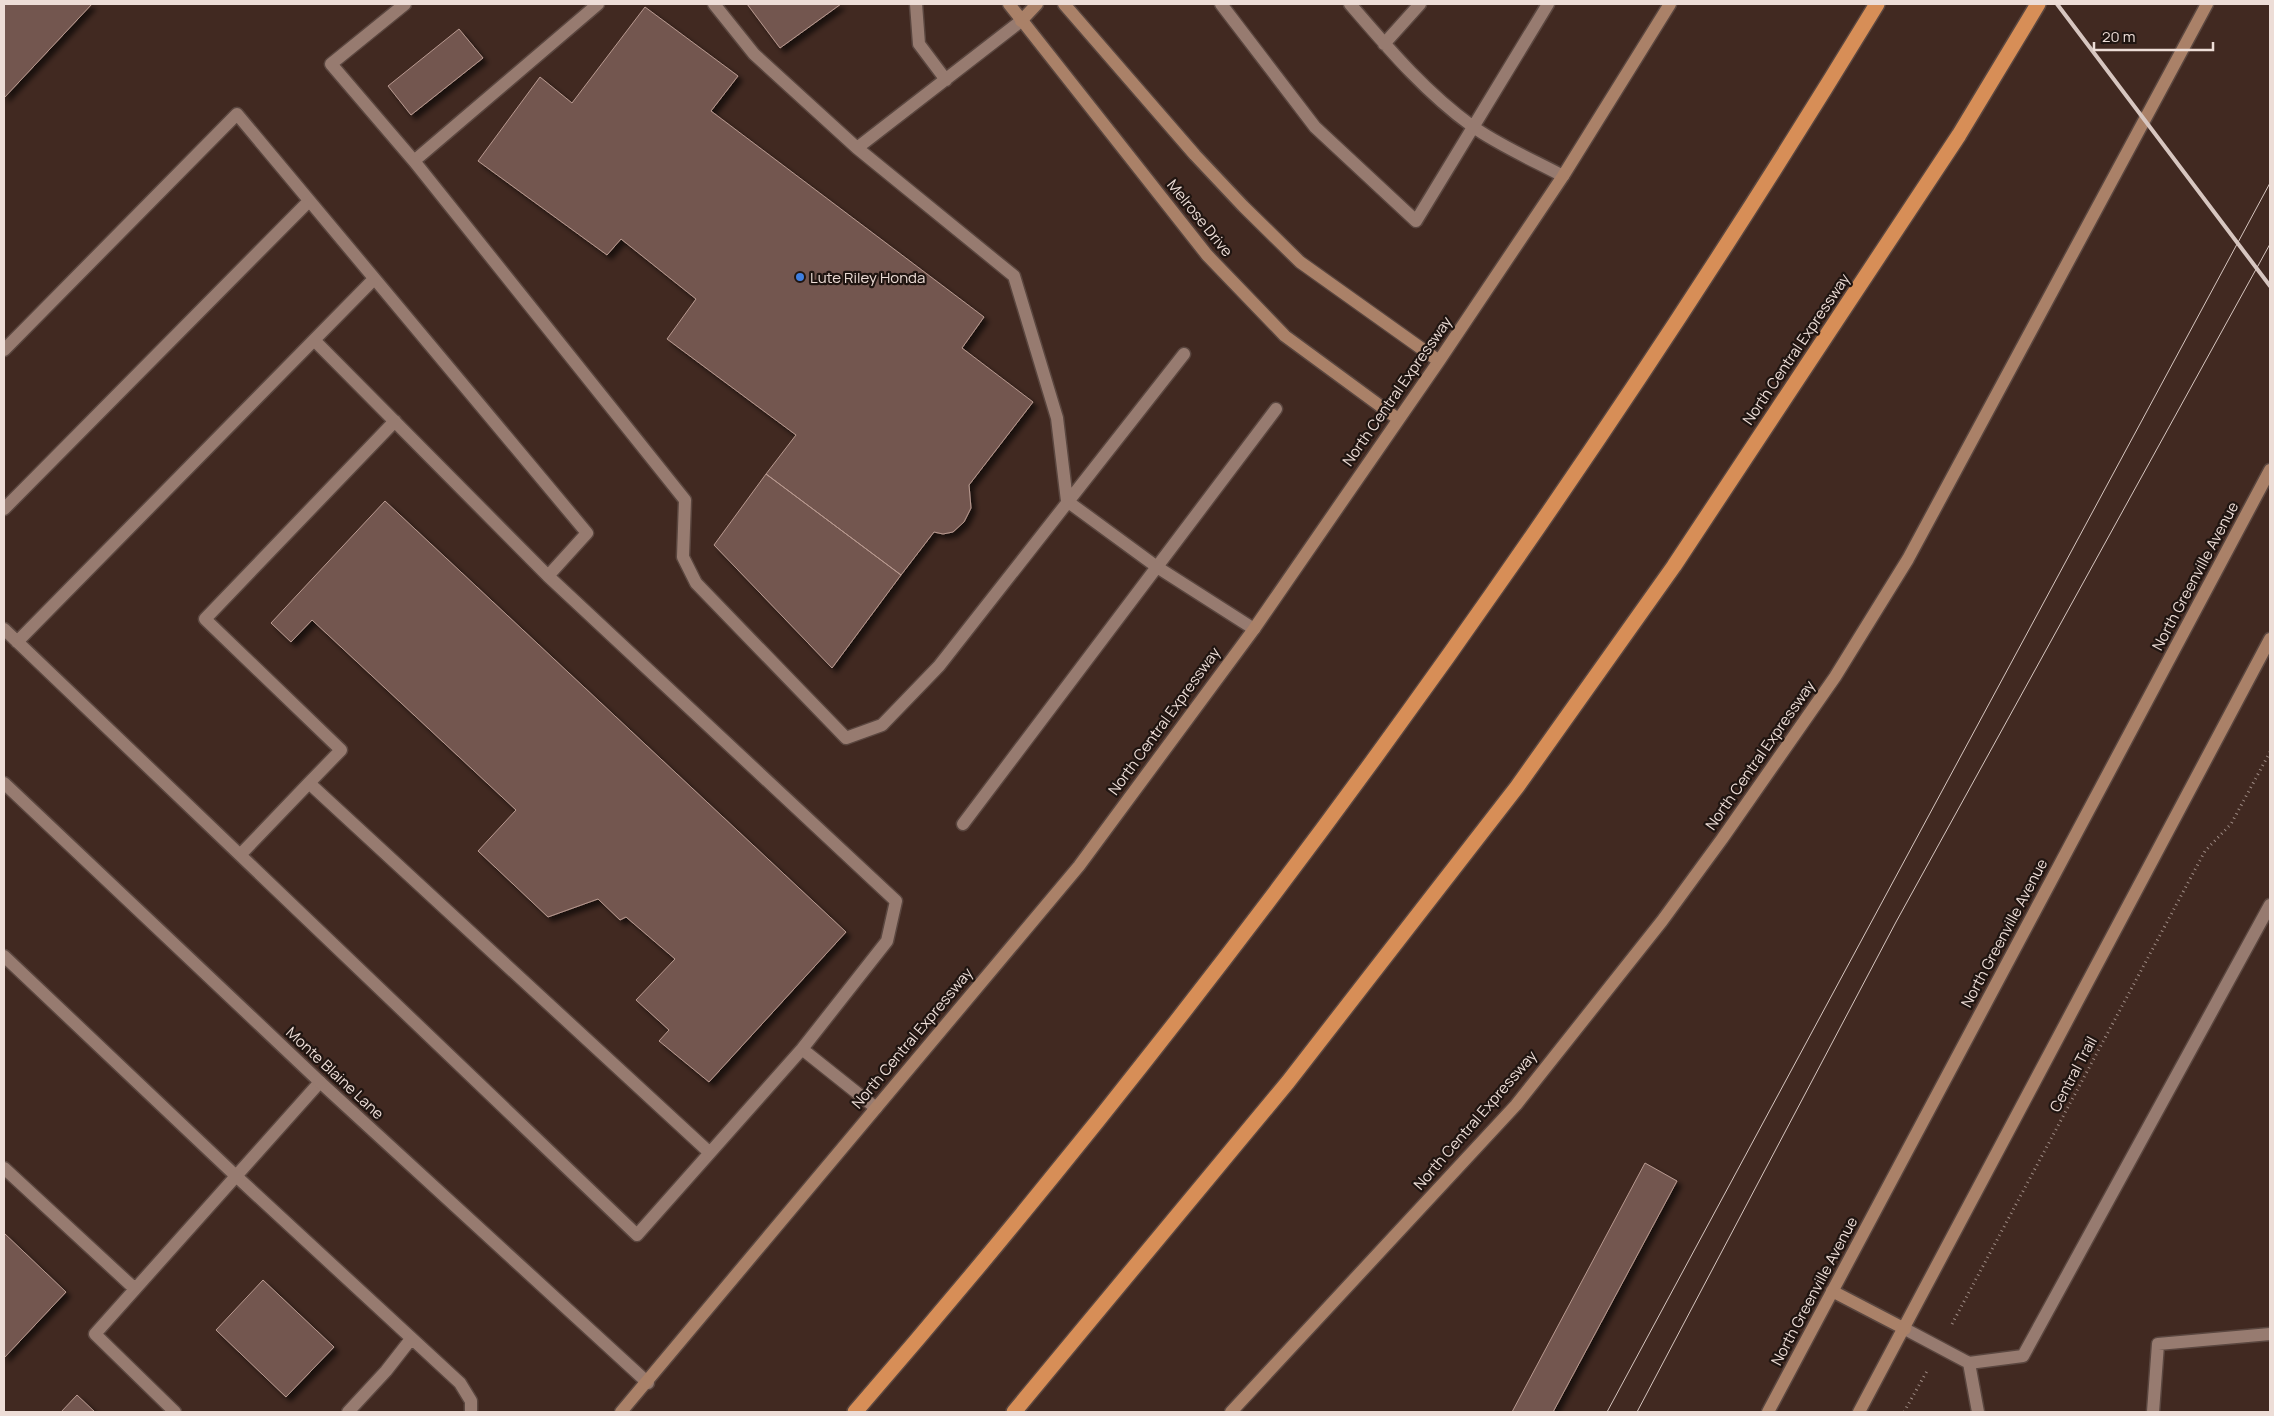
<svg xmlns="http://www.w3.org/2000/svg" width="2274" height="1416" viewBox="0 0 2274 1416" font-family="Manrope,sans-serif">
<defs>
<filter id="shadow"><feDropShadow dx="4.5" dy="4.5" stdDeviation="2.5" flood-color="#0009"/></filter>
</defs>
<rect width="100%" height="100%" fill="#412921"/>
<path fill="#73574f" stroke="#b99a91" filter="url(#shadow)" d="M 4,4 L 92,4 L 4,98 Z
M 747,4 L 841,4 L 780,48 Z
M 645,7 L 738,76 L 711,111 L 984,317 L 962,348 L 1033,402 L 969,485 L 971,508 L 964,522 L 953,532 L 943,534 L 934,532 L 901,575 L 766,474 L 796,435 L 667,339 L 696,299 L 621,239 L 607,255 L 478,161 L 540,77 L 572,103 Z
M 459,29 L 483,58 L 411,115 L 388,86 Z
M 766,474 L 901,575 L 832,668 L 714,545 Z
M 385,501 L 846,932 L 709,1082 L 659,1041 L 669,1030 L 636,1000 L 675,959 L 626,917 L 620,920 L 598,899 L 548,917 L 478,851 L 516,810 L 312,620 L 291,642 L 271,623 Z
M 1645,1163 L 1677,1181 L 1553,1412 L 1512,1412 Z
M 4,1233 L 66,1292 L 4,1358 Z
M 263,1280 L 334,1347 L 286,1397 L 216,1330 Z
M 77,1395 L 95,1412 L 61,1412 Z"/>
<g fill="none" stroke-linecap="round" stroke-linejoin="round">
<g stroke="#5a463f" stroke-width="15">
<path id="lane" d="M 405,4 L 331,64 L 414,161
M 598,4 L 414,161 L 685,500 L 683,557 L 696,583 L 846,738 L 882,725 L 939,666 L 1184,354
M 714,4 L 754,54 L 857,148
M 916,4 L 919,44 L 946,80
M 1221,4 L 1315,127 L 1416,221 L 1548,4
M 1350,4 C 1388,48 1425,92 1472,126 C 1498,145 1535,161 1563,176
M 1021,21 L 857,148 L 1014,276 L 1057,418 L 1067,501 L 1157,567 L 1254,629
M 1384,44 L 1420,4
M 314,340 L 548,576
M 4,350 L 237,114 L 587,533 L 548,576 L 896,901 L 887,941 L 802,1049 L 637,1235 L 4,629
M 4,509 L 309,201
M 17,642 L 374,279
M 309,783 L 341,750 L 205,619 L 395,421
M 963,824 L 1276,409
M 240,855 L 309,783 L 710,1153
M 4,956 L 236,1176 L 460,1383 L 471,1401 L 471,1412
M 802,1049 L 876,1108
M 4,1168 L 135,1289
M 1905,1329 L 1969,1363 L 2023,1356 L 2270,905
M 1969,1363 L 1978,1412
M 175,1412 L 95,1334 L 320,1082
M 348,1412 L 386,1371 L 411,1339
M 2153,1412 L 2158,1344 L 2270,1334"/>
</g>
<g stroke="#5a463f" stroke-width="15">
<path id="street" d="M 4,783 L 320,1082 L 648,1383"/>
</g>
<g stroke="#5a463f" stroke-width="15">
<path id="secondary" d="M 1009,4 L 1207,255 L 1285,336 L 1398,419
M 1064,4 L 1195,155 L 1243,206 L 1300,262 L 1439,361
M 1021,21 L 1037,4
M 1832,1291 L 1905,1329
M 621,1412 L 1079,866 L 1254,629 L 1439,361 L 1563,176 L 1670,4
M 1231,1412 L 1516,1105 L 1662,921 L 1722,839 L 1835,677 L 1908,559 L 2207,4
M 1768,1412 L 2270,470
M 1859,1412 L 2270,639"/>
</g>
<g stroke="#5a463f" stroke-width="18">
<path id="highway" d="M 855,1412 C 1235,974 1575,500 1877,4
M 1014,1412 L 1288,1082 L 1517,787 L 1674,566 L 1959,135 L 2038,4"/>
</g>
<path stroke="#9f8c85" stroke-width="3" stroke-dasharray="1 4" stroke-linecap="butt" d="M 1952,1324 L 2205,851 L 2231,824 L 2270,752
M 1904,1412 L 1927,1371"/>
<use href="#lane" stroke="#977b70" stroke-width="12"/>
<use href="#street" stroke="#977b70" stroke-width="12"/>
<use href="#secondary" stroke="#aa8168" stroke-width="12"/>
<use href="#highway" stroke="#d78e57" stroke-width="15"/>
<path stroke="#d7c6c0" stroke-width="1" d="M 1607,1412 L 2270,183
M 1637,1412 L 1896,922 L 2270,244"/>
<path stroke="#d7c6c0" stroke-width="4" d="M 2057,4 L 2270,286"/>
</g>
<circle fill="#3f7fe0" stroke="#201511" stroke-width="2" cx="800" cy="277" r="5"/>
<g text-anchor="middle" dominant-baseline="central" stroke-width="4.5" stroke-linejoin="round" paint-order="stroke">
<g font-size="15" fill="#edddd7" stroke="#201511">
<text transform="translate(1200 218) rotate(51)">Melrose Drive</text>
<text transform="translate(1796 349) rotate(-56)">North Central Expressway</text>
<text transform="translate(1397 391) rotate(-55)">North Central Expressway</text>
<text transform="translate(2195 576) rotate(-62)">North Greenville Avenue</text>
<text transform="translate(1164 721) rotate(-54)">North Central Expressway</text>
<text transform="translate(1760 755) rotate(-55)">North Central Expressway</text>
<text transform="translate(2004 933) rotate(-62)">North Greenville Avenue</text>
<text transform="translate(912 1038) rotate(-50)">North Central Expressway</text>
<text transform="translate(335 1073) rotate(43)">Monte Blaine Lane</text>
<text transform="translate(2073 1074) rotate(-62)">Central Trail</text>
<text transform="translate(1475 1120) rotate(-49)">North Central Expressway</text>
<text transform="translate(1814 1291) rotate(-62)">North Greenville Avenue</text>
</g>
<g font-size="15" fill="#edddd7" stroke="#201511" text-anchor="start">
<text x="810" y="277">Lute Riley Honda</text>
</g>
</g>
<rect width="2274" height="1416" fill="none" stroke="#edddd7" stroke-width="10"/>
<path d="M2094 42v8h119v-8" fill="none" stroke="#edddd7" stroke-width="2.5"/>
<text x="2102" y="42" font-size="15" fill="#edddd7" stroke="#201511" stroke-width="4" paint-order="stroke">20 m</text>
</svg>
